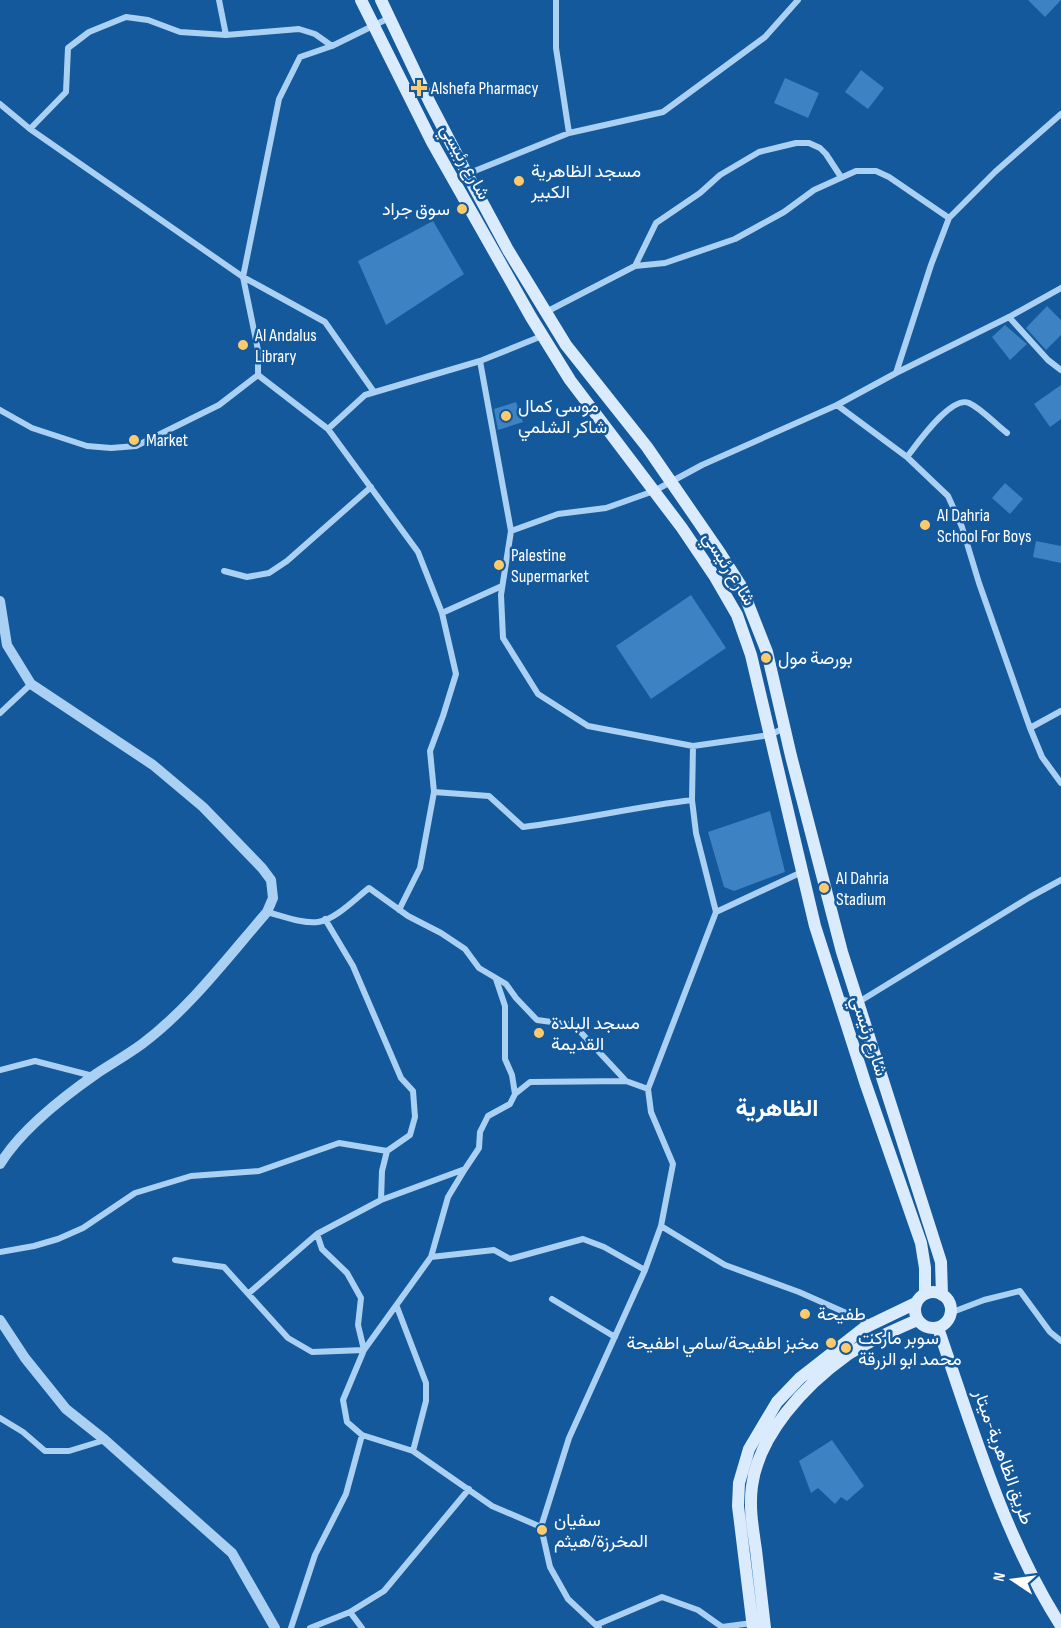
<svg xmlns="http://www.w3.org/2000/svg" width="1061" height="1628" viewBox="0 0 1061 1628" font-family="'Sofia Sans Condensed',Vazirmatn,sans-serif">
<rect width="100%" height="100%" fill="#14599b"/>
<path fill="#3d82c2" d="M 1028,0 L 1061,0 L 1045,17 Z
M 861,70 L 884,88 L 868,109 L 845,92 Z
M 785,78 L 819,93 L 808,118 L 774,103 Z
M 433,221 L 464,274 L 386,325 L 358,261 Z
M 1047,306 L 1061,320 L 1061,335 L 1046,350 L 1026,328 Z
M 1005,325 L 1027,344 L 1010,360 L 992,337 Z
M 1061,385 L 1061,419 L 1050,427 L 1034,404 Z
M 516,402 L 523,422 L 498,430 L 494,409 Z
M 1005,483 L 1023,499 L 1010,514 L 992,498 Z
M 1036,541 L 1061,546 L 1061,563 L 1033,557 Z
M 691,595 L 726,648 L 651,699 L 616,646 Z
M 770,811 L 785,872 L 734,891 L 724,887 L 708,832 Z
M 832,1440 L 864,1486 L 847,1501 L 841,1497 L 835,1504 L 818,1488 L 811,1493 L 799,1461 Z"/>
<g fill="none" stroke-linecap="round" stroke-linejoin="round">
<path stroke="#aad0f3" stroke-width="6" d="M 219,0 L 226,35
M 332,46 L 300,57 L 279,99 L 243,277 L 258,350 L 258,375 L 328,429 L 418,552 L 442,613 L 456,674 L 443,716 L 430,751 L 434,792
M 0,104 L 30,129 L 243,277 L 325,322 L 374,392
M 30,129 L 66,92 L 68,48 L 89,32 L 126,17 L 148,20 L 180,32 L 226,35 L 299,29 L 315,34 L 332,46 L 389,18
M 569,133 L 663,112 L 765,37 L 798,0
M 467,174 L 569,133 L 556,48 L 556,0
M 635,266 L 656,223 L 700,193 L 720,175 L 759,152 L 796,143 L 809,143 L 820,148 L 826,154 L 841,177
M 546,312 L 635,266 L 665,263 L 735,239 L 784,212 L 814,190 L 856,171 L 876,171 L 889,177 L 949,218
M 1009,317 L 1048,360 L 1061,370
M 480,361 L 511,531 L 501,595 L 503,638 L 538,694 L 588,726 L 693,746 L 770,735 L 784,728
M 896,373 L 931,265 L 949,218 L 995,172 L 1061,114
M 837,405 L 907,457 L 948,496 L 962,527 L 979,583 L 1030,728 L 1042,757 L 1061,783
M 0,410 L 32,428 L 87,446 L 111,448 L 136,446 L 219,405 L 258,375
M 328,429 L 365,395 L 480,361 L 542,336
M 907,457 C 917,444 951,395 969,403 C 982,409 995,424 1007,433
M 511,531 L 558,514 L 606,508 L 654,491 L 702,465 L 837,405 L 896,373 L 1009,317 L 1061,288
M 224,571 L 247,577 L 269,573 L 287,561 L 371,487
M 442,613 L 502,586
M 0,713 L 31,684
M 1030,728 L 1061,711
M 399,910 L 420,868 L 434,792 L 489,796 L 523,827 C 579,820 635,807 692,800
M 267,912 C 283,916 302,924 318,922 C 335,920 356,898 369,888 L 408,916 L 441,933 L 465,949 L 479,968 L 506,984 L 516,998 L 537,1020 L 574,1025 L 626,1081
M 716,912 L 802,872
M 496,979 L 505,1006 L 505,1059 L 512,1075 L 515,1094
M 839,999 L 857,1003 L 1030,897 L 1061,880
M 0,1070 L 35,1061 L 93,1076
M 381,1200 L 382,1171 L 387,1151
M 661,1226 L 725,1265 L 799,1292 L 871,1324
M 317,1234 L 322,1249 L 347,1273 L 361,1298 L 358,1325 L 364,1350
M 0,1252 L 34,1246 L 58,1239 L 83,1228 L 135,1193 L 191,1176 L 259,1171 L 339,1143 L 387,1151 L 410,1135 L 415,1117 L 413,1091 L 401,1078 L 353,966 L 325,919
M 431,1257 L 448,1197 L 465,1169
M 175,1260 L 224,1267 L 288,1338 L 312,1352 L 364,1350 L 343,1400 L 347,1422 L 362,1435 L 413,1451 L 492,1506 L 541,1527
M 249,1293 L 317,1234 L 381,1200 L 465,1169 L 479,1148 L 480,1132 L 488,1116 L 510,1104 L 515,1094 L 530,1082 L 626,1081 L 648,1089
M 552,1299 L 615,1337
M 397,1307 L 426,1383 L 426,1401 L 413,1451
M 950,1313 L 984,1300 L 1020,1291 L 1050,1332 L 1061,1341
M 364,1350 L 431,1257 L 494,1250 L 510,1259 L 583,1239 L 604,1247 L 645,1270
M 0,1418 L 23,1432 L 45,1451 L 69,1451 L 105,1440
M 350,1612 L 362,1628
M 596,1625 L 662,1597 L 698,1610 L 722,1627 L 752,1623
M 291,1628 L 315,1555 L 346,1494 L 362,1435
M 310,1628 L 350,1612 L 384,1591 L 469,1489
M 599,1628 L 568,1599 L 550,1567 L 541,1527 L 569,1438 L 645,1270 L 661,1226 L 673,1164 L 651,1112 L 648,1089 L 716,912 L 696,833 L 692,800 L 693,746"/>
<path stroke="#aad0f3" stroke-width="10" d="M 0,601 L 7,645 L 31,684 L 153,765 L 203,807 L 262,868 L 271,880 L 273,898 L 267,912 C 228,957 190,1008 142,1044 C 127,1055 111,1064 96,1074 C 63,1097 21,1130 0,1164
M 0,1320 L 25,1358 L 66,1409 L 105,1440 L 232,1553 L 275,1628"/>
<path stroke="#d9ebfd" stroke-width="12" d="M 361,0 L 432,142 L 531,317 L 570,380 L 682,528 L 715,577 L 737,615 L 751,655 L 815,926 L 865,1082 L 921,1243 L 925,1268 L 925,1294
M 381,0 L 430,103 L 467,174 L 508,250 L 566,345 L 647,447 L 720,553 L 741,586 L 767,652 L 791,756 L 842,952 L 941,1262 L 942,1295
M915 1310a18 18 0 1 1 36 0a18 18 0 1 1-36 0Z
M 938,1328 C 973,1429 1003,1535 1061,1626
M 753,1628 L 738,1506 L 739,1483 L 749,1449 L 777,1402 L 800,1378 L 864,1328 L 916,1303
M 765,1628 C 762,1602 759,1576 756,1550 C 753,1529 749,1508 752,1486 C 759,1434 805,1385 847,1355 C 868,1341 894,1330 917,1320"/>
</g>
<g fill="#ffca6c" stroke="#14599b" stroke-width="2">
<path d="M416 79h6v6h6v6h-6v6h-6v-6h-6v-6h6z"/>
<circle cx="519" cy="181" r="6"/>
<circle cx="462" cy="209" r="6"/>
<circle cx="243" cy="345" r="6"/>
<circle cx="506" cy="416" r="6"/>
<circle cx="134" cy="440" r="6"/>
<circle cx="925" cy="525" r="6"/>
<circle cx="499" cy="565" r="6"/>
<circle cx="766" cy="658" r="6"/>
<circle cx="824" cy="888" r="6"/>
<circle cx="539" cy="1033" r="6"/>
<circle cx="805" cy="1314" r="6"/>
<circle cx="831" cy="1343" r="6"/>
<circle cx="846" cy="1348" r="6"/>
<circle cx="542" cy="1530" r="6"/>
</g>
<g text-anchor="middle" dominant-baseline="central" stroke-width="5" stroke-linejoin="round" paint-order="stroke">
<g font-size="18" fill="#fff" stroke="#14599b" text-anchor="start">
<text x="431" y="88">Alshefa Pharmacy</text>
<text x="531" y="171">مسجد الظاهرية<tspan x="531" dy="21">الكبير</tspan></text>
<text x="450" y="209" text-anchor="end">سوق جراد</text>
<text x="255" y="335">Al Andalus<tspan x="255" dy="21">Library</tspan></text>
<text x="518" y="406">موسى كمال<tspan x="518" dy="21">شاكر الشلمي</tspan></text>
<text x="146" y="440">Market</text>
<text x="937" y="515">Al Dahria<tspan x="937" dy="21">School For Boys</tspan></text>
<text x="511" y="555">Palestine<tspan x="511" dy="21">Supermarket</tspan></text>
<text x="778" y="658">بورصة مول</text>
<text x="836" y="878">Al Dahria<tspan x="836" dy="21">Stadium</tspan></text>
<text x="551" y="1023">مسجد البلدة<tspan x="551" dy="21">القديمة</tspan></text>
<text x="817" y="1314">طفيحة</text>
<text x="858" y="1338">سوبر ماركت<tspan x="858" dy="21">محمد ابو الزرقة</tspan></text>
<text x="819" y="1343" text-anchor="end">مخبز اطفيحة/سامي اطفيحة</text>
<text x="554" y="1520">سفيان<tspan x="554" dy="21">المخرزة/هيثم</tspan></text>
</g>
<g font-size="18" fill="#fff" stroke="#14599b">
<text transform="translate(465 162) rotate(61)">شارع رئيسي</text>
<text transform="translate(729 569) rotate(58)">شارع رئيسي</text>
<text transform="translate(869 1036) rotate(72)">شارع رئيسي</text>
<text transform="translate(1003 1457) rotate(70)">طريق الظاهرية-ميتار</text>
</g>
<g font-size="24" font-weight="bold" fill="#fff" stroke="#14599b">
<text x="777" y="1108">الظاهرية</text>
</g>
</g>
<g transform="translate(1013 1580) rotate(283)" stroke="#14599b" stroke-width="4.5" paint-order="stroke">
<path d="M0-4.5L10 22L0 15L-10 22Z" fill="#ffffff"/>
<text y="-9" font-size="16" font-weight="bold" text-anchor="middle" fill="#ffffff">N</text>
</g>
</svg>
